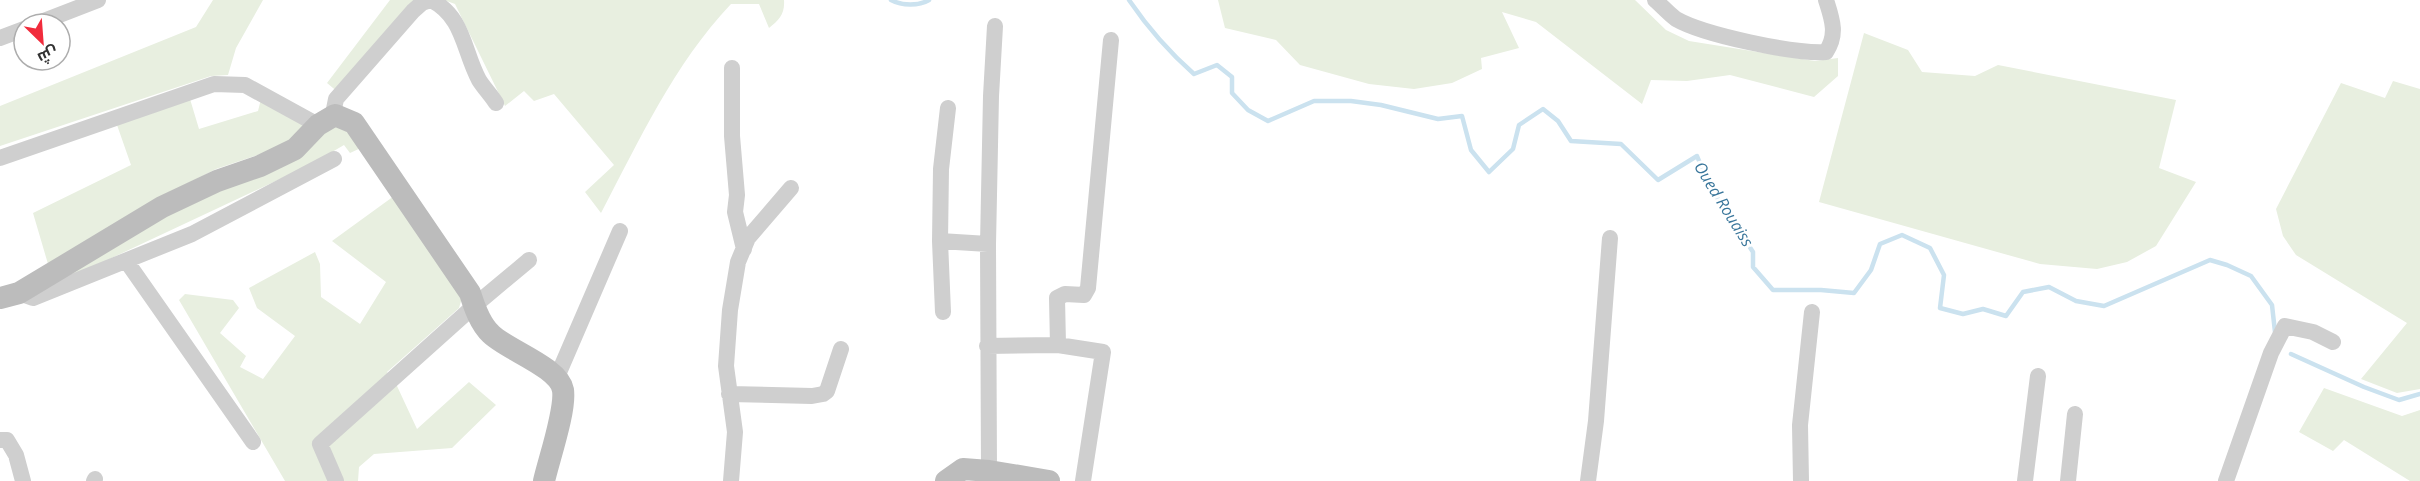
<svg xmlns="http://www.w3.org/2000/svg" width="2420" height="481" viewBox="0 0 2420 481" font-family="'Open Sans',Cairo,sans-serif">
<rect width="100%" height="100%" fill="#fff"/>
<path fill="#e8efe0" d="M 213,0 L 263,0 L 236,48 L 228,75 L 211,76 L 0,146 L 0,106 L 196,27 Z
M 390,0 L 417,0 L 339,93 L 327,83 Z
M 444,0 L 784,0 C 785,14 779,20 769,28 L 759,4 L 731,4 C 674,64 639,141 601,213 L 585,192 L 614,165 L 554,94 L 534,101 L 524,91 L 505,106 L 455,4 Z
M 1218,0 L 1635,0 L 1666,30 L 1689,41 L 1815,61 L 1838,58 L 1838,76 L 1814,97 L 1730,75 L 1687,81 L 1651,80 L 1642,104 L 1536,22 L 1502,12 L 1519,48 L 1481,58 L 1482,69 L 1452,83 L 1414,89 L 1369,84 L 1300,65 L 1276,40 L 1225,28 Z
M 1864,33 L 1908,50 L 1922,72 L 1975,76 L 1998,65 L 2176,100 L 2159,168 L 2196,182 L 2156,246 L 2127,262 L 2097,269 L 2040,264 L 1819,202 Z
M 2393,81 L 2420,89 L 2420,389 L 2397,393 L 2361,379 L 2407,323 L 2296,255 L 2283,236 L 2276,209 L 2341,83 L 2385,98 Z
M 190,99 L 199,129 L 258,111 L 261,99 L 308,125 L 290,144 L 216,169 L 155,200 L 48,264 L 33,213 L 131,165 L 117,125 Z
M 341,123 L 363,147 L 350,153 L 344,145 L 310,165 L 54,285 L 161,215 Z
M 394,196 L 464,291 L 459,308 L 387,372 L 397,386 L 417,429 L 469,382 L 496,405 L 452,448 L 374,454 L 359,467 L 358,481 L 285,481 L 179,300 L 185,294 L 233,300 L 239,308 L 220,333 L 246,356 L 240,367 L 263,379 L 295,336 L 257,308 L 249,288 L 315,252 L 320,264 L 321,297 L 360,324 L 386,282 L 332,241 Z
M 2324,388 L 2402,416 L 2420,410 L 2420,481 L 2410,481 L 2344,440 L 2333,451 L 2299,432 Z"/>
<g fill="none" stroke-linecap="round" stroke-linejoin="round">
<path stroke="#cbe2ef" stroke-width="4.5" d="M 891,0 C 902,6 919,6 929,0
M 1129,0 C 1148,28 1169,52 1194,74 L 1217,65 L 1232,77 L 1232,93 L 1248,110 L 1268,121 L 1314,101 L 1351,101 L 1381,105 L 1438,119 L 1462,116 L 1471,150 L 1489,172 L 1513,149 L 1519,125 L 1543,109 L 1558,121 L 1571,141 L 1621,144 L 1658,180 L 1697,156 L 1710,187 L 1753,252 L 1753,267 L 1773,290 L 1821,290 L 1854,293 L 1871,270 L 1880,244 L 1902,235 L 1930,248 L 1944,275 L 1940,308 L 1963,314 L 1983,309 L 2006,316 L 2023,292 L 2049,287 L 2076,301 L 2104,306 L 2210,260 L 2227,265 L 2251,276 L 2272,305 L 2275,332
M 2291,354 L 2364,387 L 2399,400 L 2420,394"/>
<path stroke="#cfcfcf" stroke-width="16" d="M 1655,0 C 1662,6 1669,14 1676,19 C 1704,35 1794,54 1826,52 C 1838,34 1832,19 1826,0
M 36,24 L 98,0
M 0,38 L 24,29
M 732,68 L 732,136 L 737,195 L 735,212 L 744,249
M 335,115 L 334,109 L 336,99 L 413,11 L 422,3 L 431,0 C 464,17 463,50 479,80 C 484,88 491,95 496,103
M 0,158 L 214,84 L 245,85 L 318,125
M 940,241 L 988,244
M 127,262 L 253,442
M 19,293 L 33,298 L 192,234 L 334,159
M 943,312 L 940,241 L 941,169 L 948,108
M 1058,345 L 1103,352 L 1083,481
M 987,346 L 1058,345 L 1057,298 L 1065,294 L 1084,295 L 1088,288 L 1111,40
M 557,377 L 620,231
M 729,394 L 812,396 L 823,394 L 827,391 L 841,349
M 0,440 L 7,440 L 16,455 L 23,481
M 94,481 L 95,479
M 336,481 L 320,444 L 474,306 L 529,260
M 731,481 L 735,432 L 726,366 L 730,310 L 738,262 L 748,238 L 791,188
M 992,481 L 989,471 L 988,244 L 991,96 L 995,26
M 1588,481 L 1596,421 L 1610,238
M 1801,481 L 1800,425 L 1812,312
M 2025,481 L 2038,376
M 2068,481 L 2075,414
M 2226,481 L 2271,353 L 2285,326 L 2313,332 L 2333,342"/>
<path stroke="#bcbcbc" stroke-width="22" d="M 0,298 L 19,293 L 162,207 L 217,181 L 260,166 L 295,149 L 318,125 L 335,115 L 354,123 L 470,293 C 474,306 480,324 491,334 C 507,350 559,367 563,390 C 566,410 549,459 544,481
M 946,481 L 963,469 L 989,471 L 1049,481"/>
</g>
<g text-anchor="middle" dominant-baseline="central" stroke-width="6" stroke-linejoin="round" paint-order="stroke">
<g font-size="16" font-style="italic" fill="#39769b" stroke="#fff">
<text transform="translate(1724 204) rotate(58)">Oued Rouaiss</text>
</g>
</g>
<g transform="translate(42 42) rotate(155)"><circle r="28" fill="#ffffff" stroke="#adadad" stroke-width="1.5"/>
<path d="M0-4.5L10 22L0 15L-10 22Z" fill="#f12c3c"/>
<text y="-9" font-size="16" font-weight="bold" text-anchor="middle" fill="#323232">ش</text>
</g>
</svg>
